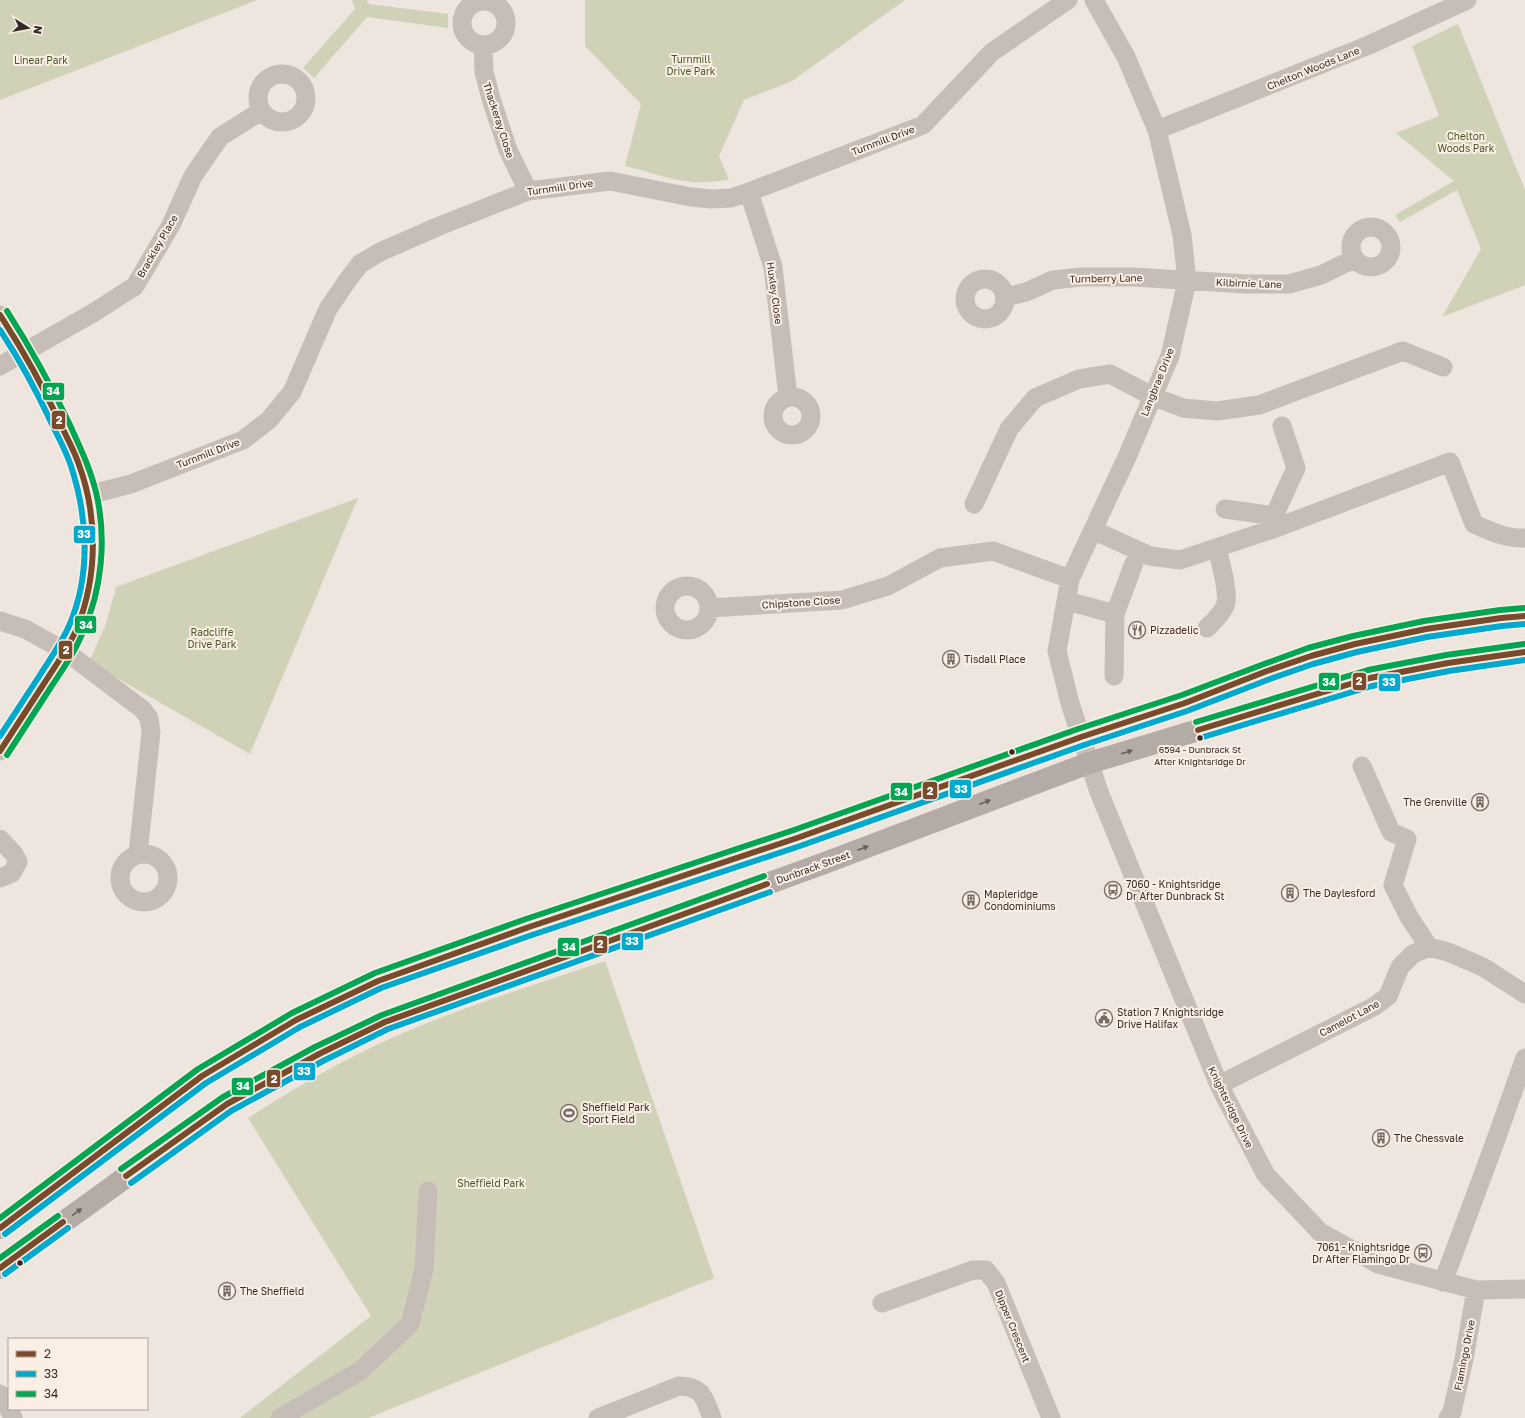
<svg xmlns="http://www.w3.org/2000/svg" width="1525" height="1418" viewBox="0 0 1525 1418" font-family="'Golos Text',sans-serif">
<rect width="100%" height="100%" fill="#ede5de"/>
<path fill="#d0d2b7" d="M 0,0 L 257,0 L 0,100 Z
M 352,0 L 367,0 L 369,4 L 448,14 L 448,28 L 367,17 L 314,78 L 303,68 L 355,9 Z
M 585,0 L 905,0 L 792,81 L 744,100 L 719,156 L 729,180 C 716,181 704,183 692,182 C 669,180 647,171 625,166 L 641,104 L 585,46 Z
M 1458,24 L 1525,190 L 1525,285 L 1442,317 L 1481,249 L 1457,190 L 1400,222 L 1395,215 L 1454,181 L 1396,133 L 1439,116 L 1412,46 Z
M 358,498 L 250,754 L 89,662 L 106,624 L 116,587 Z
M 605,961 L 714,1278 L 368,1418 L 240,1418 L 371,1316 L 248,1118 C 295,1088 343,1059 394,1037 C 462,1007 534,985 605,961 Z"/>
<g fill="none" stroke-linecap="round" stroke-linejoin="round">
<path stroke="#c6bdb7" stroke-width="19" d="M 1094,0 L 1126,57 L 1157,130 L 1182,235 L 1187,281 L 1170,356 L 1127,457 L 1070,579 L 1057,651 L 1070,703 L 1099,792 L 1219,1085 L 1266,1175 L 1320,1232 L 1378,1264 L 1476,1290 L 1525,1289
M462 23a22 22 0 1 1 44 0a22 22 0 1 1-44 0Z
M 483,46 L 484,72 L 492,102 L 508,150 L 528,191
M258 98a24 24 0 1 1 48 0a24 24 0 1 1-48 0Z
M 1157,130 L 1369,45 L 1467,0
M 749,192 L 773,267 L 788,397
M1351 247a20 20 0 1 1 40 0a20 20 0 1 1-40 0Z
M965 299a20 20 0 1 1 40 0a20 20 0 1 1-40 0Z
M 1005,297 L 1026,292 L 1053,280 L 1081,277 L 1134,277 L 1246,284 L 1289,284 L 1321,275 L 1354,259
M 0,315 L 24,352 L 53,408 L 78,462 L 88,495 L 93,533 L 92,568 L 86,602 L 76,629 L 65,651 L 0,751
M 0,366 L 93,313 L 135,286 L 171,225 L 193,176 L 220,137 L 261,111
M773 416a19 19 0 1 1 38 0a19 19 0 1 1-38 0Z
M 88,495 L 131,484 L 243,440 L 269,420 L 292,392 L 328,309 L 347,281 L 360,264 L 380,252 L 437,227 L 528,191 L 610,181 L 691,197 L 711,199 L 731,198 L 749,192 L 923,125 L 992,52 L 1068,0
M 974,504 L 1009,429 L 1035,398 L 1079,379 L 1110,374 L 1152,396 L 1183,408 L 1217,411 L 1259,405 L 1403,351 L 1443,367
M 1225,509 L 1274,516
M 1273,529 L 1274,516 L 1296,468 L 1282,426
M 1093,530 L 1150,556 L 1180,560 L 1273,529 L 1450,462 L 1474,524 C 1490,531 1507,539 1525,538
M665 608a22 22 0 1 1 44 0a22 22 0 1 1-44 0Z
M 1067,601 L 1115,614 L 1114,676
M 709,608 L 842,600 L 888,586 L 940,558 L 993,551 L 1070,579
M 1115,614 L 1134,563
M 0,621 L 25,629 L 65,651 L 142,709 L 149,718 L 151,732 L 138,854
M 1207,628 C 1213,622 1221,615 1225,606 C 1230,595 1220,561 1217,548
M 1362,766 L 1391,832 L 1407,839 L 1393,885 L 1409,917 L 1429,947
M 0,839 L 14,854 L 18,862 L 12,873 L 0,878
M120 878a24 24 0 1 1 48 0a24 24 0 1 1-48 0Z
M 1219,1085 L 1375,1006 L 1388,996 L 1400,967 L 1413,954 L 1429,947 L 1448,952 L 1483,967 L 1525,994
M 1443,1282 L 1491,1153 L 1525,1058
M 882,1303 L 973,1270 L 986,1270 L 996,1283 L 1051,1418
M 0,1394 L 6,1403 L 13,1418
M 280,1418 L 360,1371 L 410,1324 L 424,1269 L 428,1191
M 598,1418 L 679,1386 C 704,1387 704,1398 712,1418
M 1448,1418 L 1452,1412 L 1464,1359 L 1476,1290"/>
<path stroke="#b4aba7" stroke-width="22" d="M 0,1228 L 202,1076 L 296,1020 L 378,981 L 529,927 L 797,838 L 1081,737 L 1185,703 L 1267,671 L 1311,656 L 1355,644 L 1426,629 L 1501,618 L 1525,616
M 0,1268 L 227,1104 L 319,1054 L 385,1022 L 822,864 L 1089,763 L 1370,678 L 1448,663 L 1525,652"/>
<g stroke="#fbefe5" stroke-width="9">
<path id="bus-1" d="M 0,315 C 22,349 42,384 59,421 C 65,434 73,448 78,462 C 98,515 98,575 77,628 C 69,647 56,665 45,682 C 30,705 15,728 0,751
M 1198,730 L 1370,678 L 1448,663 L 1525,652
M 126,1176 L 227,1104 L 319,1054 L 385,1022 L 767,884
M 0,1228 L 202,1076 L 296,1020 L 378,981 L 529,927 L 797,838 L 1081,737 L 1185,703 L 1267,671 L 1311,656 L 1355,644 L 1426,629 L 1501,618 L 1525,616
M 0,1268 L 63,1222"/>
</g>
<g stroke="#fbefe5" stroke-width="9">
<path id="bus-2" d="M 0,330 C 19,359 36,390 51,422 C 58,437 66,451 71,466 C 88,518 91,575 69,626 C 61,644 50,659 40,675 C 26,696 13,716 0,736
M 1200,738 L 1372,686 L 1449,671 L 1525,660
M 131,1183 L 231,1111 L 323,1061 L 388,1029 L 770,892
M 5,1234 L 206,1083 L 300,1027 L 381,988 L 532,935 L 800,846 L 1084,745 L 1187,711 L 1270,679 L 1313,664 L 1357,652 L 1427,637 L 1502,626 L 1525,624
M 5,1274 L 68,1228"/>
</g>
<g stroke="#fbefe5" stroke-width="9">
<path id="bus-3" d="M 1196,722 L 1368,670 L 1446,655 L 1524,644
M 7,755 C 22,732 36,710 51,687 C 63,669 75,652 83,632 C 102,589 107,538 96,492 C 90,468 80,447 70,425 C 51,385 30,347 7,311
M 121,1169 L 223,1097 L 315,1047 L 382,1015 L 764,876
M 0,1218 L 198,1069 L 292,1013 L 375,973 L 526,919 L 794,830 L 1078,729 L 1182,695 L 1264,664 L 1308,648 L 1353,636 L 1424,621 L 1500,610 L 1524,608
M 0,1258 L 58,1216"/>
</g>
<use href="#bus-1" stroke="#7a4b2a" stroke-width="6"/>
<use href="#bus-2" stroke="#00a9ce" stroke-width="6"/>
<use href="#bus-3" stroke="#00a651" stroke-width="6"/>
</g>
<defs><path id="oneway-solid" d="M-6-.8H1V-3.2L6.5 0L1 3.2V.8H-6Z"/></defs>
<g fill="#695e5a">
<use href="#oneway-solid" transform="translate(1127 752) rotate(-17)"/>
<use href="#oneway-solid" transform="translate(985 802) rotate(-21)"/>
<use href="#oneway-solid" transform="translate(863 848) rotate(-21)"/>
<use href="#oneway-solid" transform="translate(77 1212) rotate(-36)"/>
</g>
<defs>
<g id="restaurant-ring" transform="scale(0.9)"><circle r="9.5" fill="#fbefe5" stroke="#776b66" stroke-width="1.5"/><path d="M-5-6h1v4h1v-4h1v4h1v-4h1v5L-1.5 .5V6h-2V.5L-5-1ZM5-6V6H3V1.5H1.5Q1.5-4 5-6Z" fill="#776b66"/></g>
<g id="building-ring" transform="scale(0.9)"><circle r="9.5" fill="#fbefe5" stroke="#776b66" stroke-width="1.5"/><path d="M-4-6H4V6H1V3H-1V6H-4ZM-2.5-4.3h1.7v1.8h-1.7ZM.8-4.3h1.7v1.8H.8ZM-2.5-1h1.7V.8h-1.7ZM.8-1h1.7V.8H.8Z" fill="#776b66"/></g>
<g id="bus-ring" transform="scale(0.9)"><circle r="9.5" fill="#fbefe5" stroke="#776b66" stroke-width="1.5"/><path d="M-5-6H5V4H4V6H2V4H-2V6H-4V4H-5ZM-3.5-4V0h7V-4ZM-3.5 1.2v1.5H-2V1.2ZM2 1.2v1.5H3.5V1.2Z" fill="#776b66"/></g>
<g id="civic-ring" transform="scale(0.9)"><circle r="9.5" fill="#fbefe5" stroke="#776b66" stroke-width="1.5"/><path d="M-.6-6.5H3V-4.5H.6V-3L4-1V1h2V6H-6V1h2V-1L-.6-3ZM-1.2 2.5V6h2.4V2.5Z" fill="#776b66"/></g>
<g id="stadium-ring" transform="scale(0.9)"><circle r="9.5" fill="#fbefe5" stroke="#776b66" stroke-width="1.5"/><path d="M0-5a6.5 5 0 1 0 0 10a6.5 5 0 1 0 0-10ZM-3.5-1.8h7v3.6h-7Z" fill="#776b66"/></g>
</defs>
<g fill-rule="evenodd">
<use href="#restaurant-ring" x="1137" y="630"/>
<use href="#building-ring" x="951" y="659"/>
<use href="#building-ring" x="1480" y="802"/>
<use href="#bus-ring" x="1113" y="890"/>
<use href="#building-ring" x="1290" y="893"/>
<use href="#building-ring" x="971" y="900"/>
<use href="#civic-ring" x="1104" y="1018"/>
<use href="#stadium-ring" x="569" y="1113"/>
<use href="#building-ring" x="1381" y="1138"/>
<use href="#bus-ring" x="1423" y="1253"/>
<use href="#building-ring" x="227" y="1291"/>
</g>
<g fill="#372a26" stroke="#fbefe5" stroke-width="1.5">
<circle cx="1200" cy="738" r="3.5"/>
<circle cx="1012" cy="752" r="3.5"/>
<circle cx="20" cy="1263" r="3.5"/>
</g>
<g text-anchor="middle" dominant-baseline="central" stroke-width="4" stroke-linejoin="round" paint-order="stroke">
<g font-size="9" fill="#372a26" stroke="#fbefe5">
<text x="1200" y="749">6594 - Dunbrack St<tspan x="1200" dy="12">After Knightsridge Dr</tspan></text>
</g>
<g font-size="10" fill="#495728" stroke="#fbefe5">
<text x="691" y="59">Turnmill<tspan x="691" dy="12">Drive Park</tspan></text>
<text x="41" y="60">Linear Park</text>
<text x="1466" y="136">Chelton<tspan x="1466" dy="12">Woods Park</tspan></text>
<text x="212" y="632">Radcliffe<tspan x="212" dy="12">Drive Park</tspan></text>
<text x="491" y="1183">Sheffield Park</text>
</g>
<g font-size="10" fill="#372a26" stroke="#fbefe5">
<text transform="translate(1313 68) rotate(-22)">Chelton Woods Lane</text>
<text transform="translate(499 120) rotate(72)">Thackeray Close</text>
<text transform="translate(883 140) rotate(-21)">Turnmill Drive</text>
<text transform="translate(560 187) rotate(-8)">Turnmill Drive</text>
<text transform="translate(157 246) rotate(-60)">Brackley Place</text>
<text transform="translate(1106 278) rotate(-1)">Turnberry Lane</text>
<text transform="translate(1249 283) rotate(2)">Kilbirnie Lane</text>
<text transform="translate(775 293) rotate(82)">Huxley Close</text>
<text transform="translate(1157 382) rotate(-68)">Langbrae Drive</text>
<text transform="translate(208 453) rotate(-21)">Turnmill Drive</text>
<text transform="translate(801 602) rotate(-4)">Chipstone Close</text>
<text transform="translate(813 867) rotate(-20)">Dunbrack Street</text>
<text transform="translate(1349 1018) rotate(-28)">Camelot Lane</text>
<text transform="translate(1231 1107) rotate(64)">Knightsridge Drive</text>
<text transform="translate(1013 1326) rotate(68)">Dipper Crescent</text>
<text transform="translate(1464 1355) rotate(-79)">Flamingo Drive</text>
</g>
<g font-size="10" fill="#372a26" stroke="#fbefe5" text-anchor="start">
<text x="1150" y="630">Pizzadelic</text>
<text x="964" y="659">Tisdall Place</text>
<text x="1467" y="802" text-anchor="end">The Grenville</text>
<text x="1126" y="884">7060 - Knightsridge<tspan x="1126" dy="12">Dr After Dunbrack St</tspan></text>
<text x="1303" y="893">The Daylesford</text>
<text x="984" y="894">Mapleridge<tspan x="984" dy="12">Condominiums</tspan></text>
<text x="1117" y="1012">Station 7 Knightsridge<tspan x="1117" dy="12">Drive Halifax</tspan></text>
<text x="582" y="1107">Sheffield Park<tspan x="582" dy="12">Sport Field</tspan></text>
<text x="1394" y="1138">The Chessvale</text>
<text x="1410" y="1247" text-anchor="end">7061 - Knightsridge<tspan x="1410" dy="12">Dr After Flamingo Dr</tspan></text>
<text x="240" y="1291">The Sheffield</text>
</g>
</g>
<g stroke="#fbefe5" stroke-width="1.5">
<rect x="42" y="382" width="23" height="19" rx="4" fill="#00a651"/>
<rect x="51" y="410" width="15" height="20" rx="4" fill="#7a4b2a"/>
<rect x="73" y="525" width="23" height="19" rx="4" fill="#00a9ce"/>
<rect x="74" y="615" width="23" height="19" rx="4" fill="#00a651"/>
<rect x="58" y="640" width="15" height="20" rx="4" fill="#7a4b2a"/>
<rect x="1352" y="672" width="15" height="19" rx="4" fill="#7a4b2a"/>
<rect x="1318" y="672" width="22" height="19" rx="4" fill="#00a651"/>
<rect x="1378" y="673" width="23" height="19" rx="4" fill="#00a9ce"/>
<rect x="949" y="779" width="23" height="20" rx="4" fill="#00a9ce"/>
<rect x="922" y="781" width="16" height="19" rx="4" fill="#7a4b2a"/>
<rect x="890" y="782" width="23" height="19" rx="4" fill="#00a651"/>
<rect x="621" y="932" width="23" height="19" rx="4" fill="#00a9ce"/>
<rect x="593" y="935" width="15" height="19" rx="4" fill="#7a4b2a"/>
<rect x="557" y="937" width="23" height="20" rx="4" fill="#00a651"/>
<rect x="293" y="1062" width="23" height="19" rx="4" fill="#00a9ce"/>
<rect x="266" y="1069" width="15" height="19" rx="4" fill="#7a4b2a"/>
<rect x="231" y="1077" width="23" height="19" rx="4" fill="#00a651"/>
</g>
<g font-size="11" text-anchor="middle" font-weight="bold" fill="#fff">
<text x="53" y="395">34</text>
<text x="59" y="424">2</text>
<text x="84" y="538">33</text>
<text x="86" y="629">34</text>
<text x="66" y="654">2</text>
<text x="1359" y="685">2</text>
<text x="1329" y="686">34</text>
<text x="1389" y="686">33</text>
<text x="961" y="793">33</text>
<text x="930" y="795">2</text>
<text x="901" y="796">34</text>
<text x="632" y="945">33</text>
<text x="600" y="948">2</text>
<text x="569" y="951">34</text>
<text x="304" y="1075">33</text>
<text x="274" y="1083">2</text>
<text x="243" y="1090">34</text>
</g>
<rect x="8" y="1338" width="140" height="72" fill="#fbefe5" stroke="#ada099"/>
<rect x="16" y="1351" width="20" height="6" fill="#7a4b2a" stroke="#ada099"/>
<text x="44" y="1358" font-size="12" fill="#372a26">2</text>
<rect x="16" y="1371" width="20" height="6" fill="#00a9ce" stroke="#ada099"/>
<text x="44" y="1378" font-size="12" fill="#372a26">33</text>
<rect x="16" y="1391" width="20" height="6" fill="#00a651" stroke="#ada099"/>
<text x="44" y="1398" font-size="12" fill="#372a26">34</text>
<g transform="translate(28 28) rotate(101)" stroke="#fbefe5" stroke-width="3" paint-order="stroke">
<path d="M0-3L7 15L0 10L-7 15Z" fill="#372a26"/>
<text y="-6" font-size="11" font-weight="bold" text-anchor="middle" fill="#372a26">N</text>
</g>
</svg>
